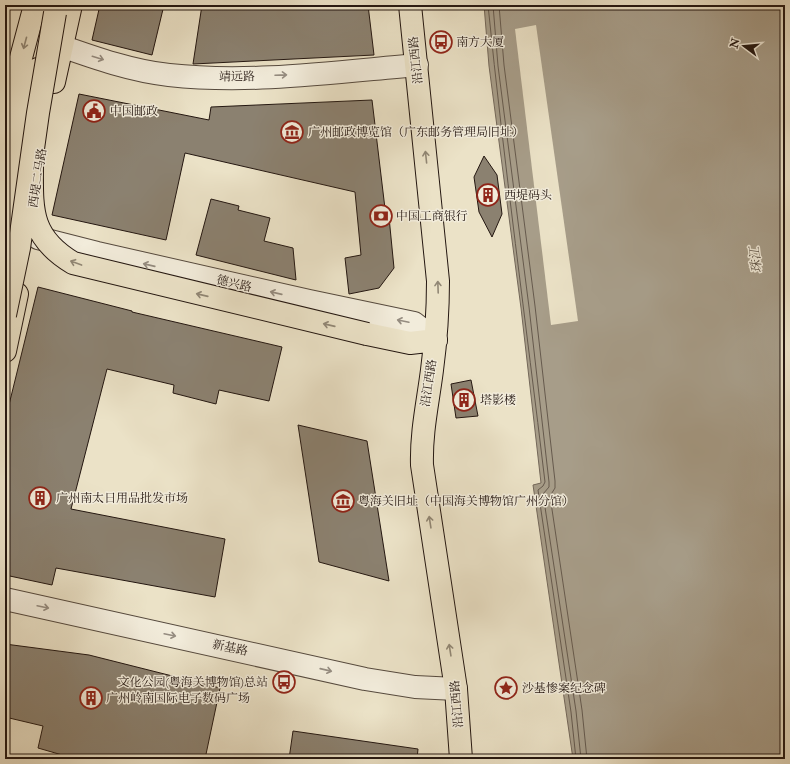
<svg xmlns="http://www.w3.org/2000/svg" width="790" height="764" viewBox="0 0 790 764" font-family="'IM FELL Double Pica','Noto Serif SC',serif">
<rect width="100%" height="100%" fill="#ebe2c7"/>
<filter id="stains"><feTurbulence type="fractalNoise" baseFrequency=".005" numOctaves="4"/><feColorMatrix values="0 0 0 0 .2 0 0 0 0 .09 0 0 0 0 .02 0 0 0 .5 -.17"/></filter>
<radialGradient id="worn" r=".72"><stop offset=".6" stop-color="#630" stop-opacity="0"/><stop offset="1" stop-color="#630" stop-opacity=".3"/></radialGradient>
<path fill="#a79d89" stroke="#736759" d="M 484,5 L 785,5 L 785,759 L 573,759 L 533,485 L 541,483 L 521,308 L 489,66 Z"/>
<path fill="#ebe2c7" d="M 536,25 L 578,321 L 551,325 L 515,29 Z"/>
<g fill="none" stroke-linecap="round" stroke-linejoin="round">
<path stroke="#665a4d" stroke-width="1" d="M 488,5 C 504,164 526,323 545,482 L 543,486 L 538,490 L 571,712 L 576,759
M 493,5 L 498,66 L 529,307 L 549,482 L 549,487 L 543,494 L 576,711 L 581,759
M 499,5 L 504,65 L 535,306 L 555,481 L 555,488 L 550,496 L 582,710 L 587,759"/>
</g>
<path fill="#8b8170" stroke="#241711" d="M 100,5 L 164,5 L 152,55 L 92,40 Z
M 202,5 L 368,5 L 374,55 L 193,64 Z
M 79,94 L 209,120 L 211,107 L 372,100 L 386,217 L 389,217 L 394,268 L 379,288 L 349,294 L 345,258 L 361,255 L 355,192 L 185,153 L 166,240 L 52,215 Z
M 484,156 L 497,175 L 502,214 L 492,237 L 479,212 L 474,177 Z
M 211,199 L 239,206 L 238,210 L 270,218 L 264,241 L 293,248 L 296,280 L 196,255 Z
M 38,287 L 132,311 L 132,312 L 282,347 L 269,401 L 219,390 L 216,404 L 173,393 L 174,385 L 107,369 L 71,509 L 225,539 L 215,597 L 56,568 L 52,585 L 5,575 L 5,421 Z
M 471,380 L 478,416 L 456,418 L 451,384 Z
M 298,425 L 367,441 L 389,581 L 319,562 Z
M 5,644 L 89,655 L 220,688 L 205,759 L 76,759 L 38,748 L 43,726 L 5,717 Z
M 293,731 L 418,749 L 417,759 L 289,759 Z"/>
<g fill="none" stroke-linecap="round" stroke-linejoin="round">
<g stroke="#564a3e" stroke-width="24">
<path id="minor" d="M 61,46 C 95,58 132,71 169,75 C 250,84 336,72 417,65
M 38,238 L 97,253 L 309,301 L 414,323 L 436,340
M 5,599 L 365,679 L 415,687 L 456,689"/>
</g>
<g stroke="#241711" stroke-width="24">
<path id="major" d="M 410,5 L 438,281 C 438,311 436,340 432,370 C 428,402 421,432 422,465 L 456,689 L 461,759
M 54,82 L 71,5
M 5,118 L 35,5
M 5,181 L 38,69
M 367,334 L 410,343 L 436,340
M 5,351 L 17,294"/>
</g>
<g stroke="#241711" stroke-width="24">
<path id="highway" d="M 5,249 L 19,182"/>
</g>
<use href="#minor" stroke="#f2ecdb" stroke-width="22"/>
<use href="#major" stroke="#ebe2c7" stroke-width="22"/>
<use href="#highway" stroke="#ebe2c7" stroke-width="22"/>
<g stroke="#241711" stroke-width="24" stroke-linecap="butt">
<path id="major-bridge" d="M 32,160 C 32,208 28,236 73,263 L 367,334
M 5,315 L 19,248 L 38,113 L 55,13"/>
</g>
<use href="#major-bridge" stroke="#ebe2c7" stroke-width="22"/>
</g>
<defs><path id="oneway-shaft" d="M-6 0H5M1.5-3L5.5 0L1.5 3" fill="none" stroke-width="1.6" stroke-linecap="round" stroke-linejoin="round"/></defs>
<g stroke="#918775">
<use href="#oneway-shaft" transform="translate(25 43) rotate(105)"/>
<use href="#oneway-shaft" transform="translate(426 157) rotate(-96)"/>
<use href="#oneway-shaft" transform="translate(76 263) rotate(-160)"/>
<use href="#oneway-shaft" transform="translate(438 287) rotate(-92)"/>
<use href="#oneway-shaft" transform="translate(202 295) rotate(-167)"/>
<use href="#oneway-shaft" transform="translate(329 325) rotate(-167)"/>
<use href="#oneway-shaft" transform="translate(430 522) rotate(-99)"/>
<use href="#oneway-shaft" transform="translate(450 650) rotate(-99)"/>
</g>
<g stroke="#958c80">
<use href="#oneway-shaft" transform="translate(98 58) rotate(17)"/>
<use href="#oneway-shaft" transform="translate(281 75) rotate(-2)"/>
<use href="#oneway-shaft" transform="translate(149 265) rotate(-167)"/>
<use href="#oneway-shaft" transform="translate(276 293) rotate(-167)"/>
<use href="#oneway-shaft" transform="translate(403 321) rotate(-168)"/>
<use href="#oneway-shaft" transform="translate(43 607) rotate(12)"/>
<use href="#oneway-shaft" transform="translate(170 635) rotate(12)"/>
<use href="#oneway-shaft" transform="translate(326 670) rotate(13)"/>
</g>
<defs>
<g id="bus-ring" transform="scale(1.15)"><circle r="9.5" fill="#f2ecdb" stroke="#8f2418" stroke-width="1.5"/><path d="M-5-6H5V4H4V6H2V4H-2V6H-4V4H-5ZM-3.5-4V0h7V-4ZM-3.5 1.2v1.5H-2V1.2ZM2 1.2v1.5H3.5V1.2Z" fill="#8f2418"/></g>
<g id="civic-ring" transform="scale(1.15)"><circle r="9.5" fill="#f2ecdb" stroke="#8f2418" stroke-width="1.5"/><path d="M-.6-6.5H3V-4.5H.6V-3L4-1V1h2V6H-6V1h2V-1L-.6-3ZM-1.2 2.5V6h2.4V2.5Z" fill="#8f2418"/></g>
<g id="museum-ring" transform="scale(1.15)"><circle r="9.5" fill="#f2ecdb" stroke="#8f2418" stroke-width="1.5"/><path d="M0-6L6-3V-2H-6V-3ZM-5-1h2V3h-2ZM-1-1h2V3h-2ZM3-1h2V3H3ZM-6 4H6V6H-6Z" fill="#8f2418"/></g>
<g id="building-ring" transform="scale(1.15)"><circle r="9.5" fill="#f2ecdb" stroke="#8f2418" stroke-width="1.5"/><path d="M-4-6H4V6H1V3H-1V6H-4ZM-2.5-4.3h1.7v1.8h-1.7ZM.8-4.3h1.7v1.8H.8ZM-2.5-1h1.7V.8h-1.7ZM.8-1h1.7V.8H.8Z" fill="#8f2418"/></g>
<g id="bank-ring" transform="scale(1.15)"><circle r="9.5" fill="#f2ecdb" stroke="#8f2418" stroke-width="1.5"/><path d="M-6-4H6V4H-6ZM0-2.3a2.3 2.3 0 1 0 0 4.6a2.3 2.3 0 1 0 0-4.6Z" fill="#8f2418"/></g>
<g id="sight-ring" transform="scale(1.15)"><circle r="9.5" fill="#f2ecdb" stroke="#8f2418" stroke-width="1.5"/><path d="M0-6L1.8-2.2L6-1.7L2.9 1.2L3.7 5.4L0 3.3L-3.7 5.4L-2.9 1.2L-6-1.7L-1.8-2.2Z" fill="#8f2418"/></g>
</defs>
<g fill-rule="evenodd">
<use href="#bus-ring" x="441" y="42"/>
<use href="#civic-ring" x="94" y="111"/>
<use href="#museum-ring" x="292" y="132"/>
<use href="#building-ring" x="488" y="195"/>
<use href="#bank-ring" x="381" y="216"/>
<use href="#building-ring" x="464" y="400"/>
<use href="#building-ring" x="40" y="498"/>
<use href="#museum-ring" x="343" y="501"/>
<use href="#bus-ring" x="284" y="682"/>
<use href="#sight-ring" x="506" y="688"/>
<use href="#building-ring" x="91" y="698"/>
</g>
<g text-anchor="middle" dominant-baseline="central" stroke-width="3" stroke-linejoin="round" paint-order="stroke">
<g font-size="12" fill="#241711" stroke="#f2ecdb" text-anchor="start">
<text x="456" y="42">南方大厦</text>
<text x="110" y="111">中国邮政</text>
<text x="308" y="132">广州邮政博览馆（广东邮务管理局旧址）</text>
<text x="504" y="195">西堤码头</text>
<text x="396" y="216">中国工商银行</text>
<text x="480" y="400">塔影楼</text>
<text x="56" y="498">广州南太日用品批发市场</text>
<text x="358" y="501">粤海关旧址（中国海关博物馆广州分馆）</text>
<text x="268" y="682" text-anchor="end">文化公园(粤海关博物馆)总站</text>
<text x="522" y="688">沙基惨案纪念碑</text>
<text x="106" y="698">广州岭南国际电子数码广场</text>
</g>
<g font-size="12" fill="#241711" stroke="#f2ecdb">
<text transform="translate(416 60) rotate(-96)">沿江西路</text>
<text transform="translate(237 77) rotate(-1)">靖远路</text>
<text transform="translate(38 178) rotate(-81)">西堤二马路</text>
<text transform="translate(234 284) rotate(13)">德兴路</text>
<text transform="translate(429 383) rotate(-81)">沿江西路</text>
<text transform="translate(230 648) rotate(12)">新基路</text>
<text transform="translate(457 704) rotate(-95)">沿江西路</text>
</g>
<g font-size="13" font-style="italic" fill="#584d41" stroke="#f2ecdb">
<text transform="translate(756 260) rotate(-97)">珠江</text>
</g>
</g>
<rect width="790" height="764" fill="none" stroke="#ebe2c7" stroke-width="20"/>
<rect x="6" y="6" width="778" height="752" fill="none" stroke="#241711" stroke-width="2"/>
<rect x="10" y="10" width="770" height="744" fill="none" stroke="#241711"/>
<g transform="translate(744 46) rotate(286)" stroke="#f2ecdb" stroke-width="3" paint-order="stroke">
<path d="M0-3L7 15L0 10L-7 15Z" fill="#241711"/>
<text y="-6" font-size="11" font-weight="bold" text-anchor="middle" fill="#241711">N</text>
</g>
<rect width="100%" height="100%" filter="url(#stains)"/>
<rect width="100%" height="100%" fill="url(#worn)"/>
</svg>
